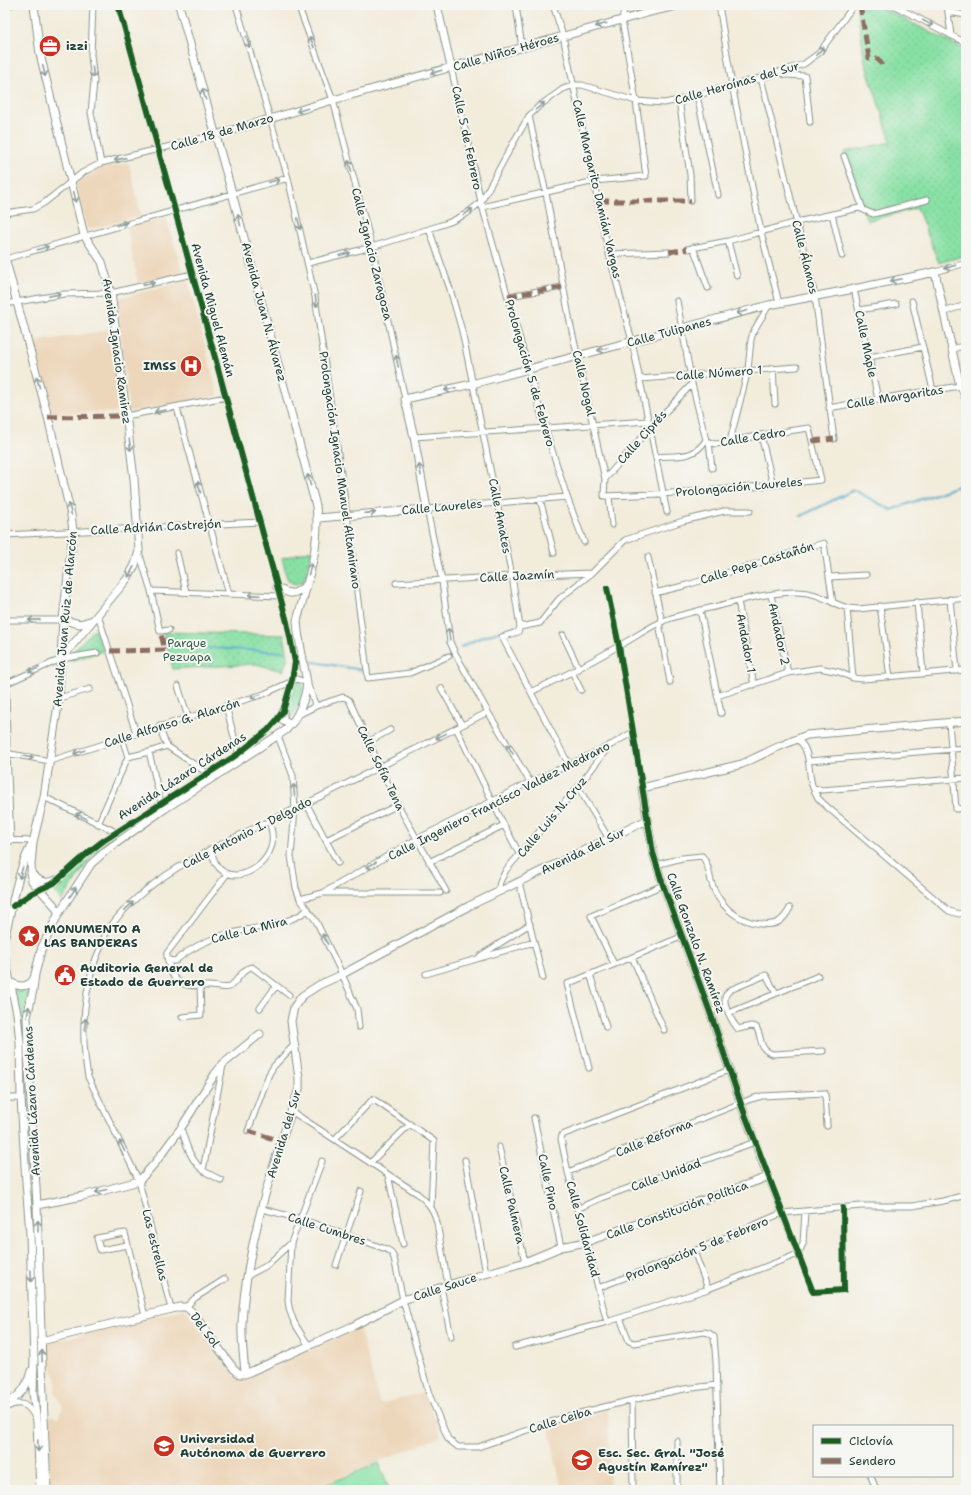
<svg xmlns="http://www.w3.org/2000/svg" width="971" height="1495" viewBox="0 0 971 1495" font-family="'Shantell Sans',sans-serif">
<defs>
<pattern id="park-dots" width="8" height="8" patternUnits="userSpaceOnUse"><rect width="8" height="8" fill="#89e1a5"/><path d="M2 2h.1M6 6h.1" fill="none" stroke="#76c28f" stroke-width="1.8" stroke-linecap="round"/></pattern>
</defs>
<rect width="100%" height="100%" fill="#f6f6f2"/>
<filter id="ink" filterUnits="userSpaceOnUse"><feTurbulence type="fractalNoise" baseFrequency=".025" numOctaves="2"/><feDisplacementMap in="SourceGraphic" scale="8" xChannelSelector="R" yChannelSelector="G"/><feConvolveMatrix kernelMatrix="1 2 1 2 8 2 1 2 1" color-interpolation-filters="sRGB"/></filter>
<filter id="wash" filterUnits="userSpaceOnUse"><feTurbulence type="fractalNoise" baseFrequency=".012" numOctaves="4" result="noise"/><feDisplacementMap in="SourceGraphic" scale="16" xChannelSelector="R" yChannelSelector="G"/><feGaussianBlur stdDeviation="0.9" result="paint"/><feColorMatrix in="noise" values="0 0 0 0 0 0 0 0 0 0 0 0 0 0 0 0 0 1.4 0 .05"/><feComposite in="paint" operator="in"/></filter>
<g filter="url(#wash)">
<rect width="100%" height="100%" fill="#f2ecdb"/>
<path fill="#edd7bb" d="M 129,163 L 141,216 L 87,230 L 76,183 L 101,168 Z
M 166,217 L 183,273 L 138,283 L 127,227 Z
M 188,281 L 218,395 L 179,404 L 129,412 L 117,298 Z
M 109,330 L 120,412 L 51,413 L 34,342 Z
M 185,1309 L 235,1376 L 242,1379 L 248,1378 L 359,1327 L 380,1404 L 424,1392 L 442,1436 L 309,1490 L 50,1490 L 48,1420 L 52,1415 L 59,1418 L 63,1407 L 55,1391 L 57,1379 L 52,1371 L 45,1344 Z
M 608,1410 L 610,1490 L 562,1490 L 549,1430 Z"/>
<path fill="#89e1a5" stroke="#548f6c" d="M 379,1463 L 389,1490 L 313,1490 Z"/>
<path fill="url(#park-dots)" stroke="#548f6c" d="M 867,5 L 876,5 L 966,50 L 966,255 L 939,263 L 917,208 L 867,221 L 844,152 L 891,142 L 865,62 L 857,9 Z
M 312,550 L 306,575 L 303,582 C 285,589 286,572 282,558 Z
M 94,629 L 103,651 L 70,661 L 69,656 Z
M 163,632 L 284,635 L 288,656 L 283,671 L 256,664 L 173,669 Z
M 296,682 L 300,682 L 302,685 L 303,689 C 300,698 297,716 287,720 L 285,716 L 294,685 Z
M 164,803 L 104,845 L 93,854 L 62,901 L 58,897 L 52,887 L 75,868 L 86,857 L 107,840 Z
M 30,986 L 24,1016 L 28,1108 L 34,1208 L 40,1391 L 38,1391 L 37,1378 L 34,1248 L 24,1093 L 23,1031 L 21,1016 L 14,987 Z"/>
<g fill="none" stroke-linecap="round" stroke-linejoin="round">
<path stroke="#49a7c8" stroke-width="2" d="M 801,516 L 854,490 L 891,510 L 966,483
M 169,646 L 285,652
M 461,647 L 477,639 L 516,626
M 308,661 L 362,670"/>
</g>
</g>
<g filter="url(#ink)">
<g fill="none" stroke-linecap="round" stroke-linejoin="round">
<g stroke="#889488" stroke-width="7">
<path id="street" d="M 93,5 L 91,55 L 94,81 L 91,113 L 101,163
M 236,5 L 288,178 L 315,297 L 347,515 L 368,678 L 410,673 L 449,656
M 298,5 L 333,100 L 372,247 L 405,399
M 516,5 L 522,48
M 553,5 L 563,36 L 609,254 L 632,341 L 667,512
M 719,5 L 732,85 L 761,232 L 779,303
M 893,5 L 966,43
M 947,5 L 951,35
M 5,6 L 10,5
M 948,12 L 966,15
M 451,67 L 481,202 L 545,428 L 567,497 L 584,542
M 779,72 L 786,75 L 805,76 L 810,122
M 761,78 L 815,296 L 834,439
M 697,95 L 718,195
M 679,100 L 690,175 L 691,201
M 529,116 L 546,193 L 570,322 L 605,479
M 844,156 L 863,209
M 482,207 L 595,181 L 646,176 L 636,101 L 622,20 L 625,5
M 5,213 L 33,209 L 44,203 L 82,173 L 101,163 L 216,135
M 832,214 L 842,256
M 429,229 L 450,289 L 462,331 L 512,576 L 520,627 L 518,632 L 502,637 L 569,765
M 728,241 L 737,276
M 693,247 L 708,288
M 687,249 L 728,241 L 797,222 L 859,208 L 873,214 L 877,213 L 927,200
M 609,254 L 669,252
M 5,259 L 288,178
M 308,263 L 372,247 L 429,229 L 450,222 L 466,214 L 481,202 L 516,138 L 529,116 L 539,106 L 563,89 L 574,85 L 582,85 L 636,101 L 664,103 L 679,100 L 761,78 L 804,64 L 819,53 L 854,5
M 935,272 L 966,263
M 854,289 L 878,399
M 508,296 L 563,287
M 677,301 L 692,384 L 706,440
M 912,301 L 933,390
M 5,304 L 64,294 L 111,293 L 192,274
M 859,310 L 896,304
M 943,312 L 966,305
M 952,349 L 966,345
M 869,357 L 923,347
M 773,368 L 775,404
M 640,379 L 797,367
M 692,384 L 650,428 L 605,479 L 604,496 C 677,494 749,488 821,480 L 809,428 L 761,435 L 723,443 L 715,444 L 709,442 L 706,440
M 177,408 L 229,594
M 829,408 L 878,399 L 960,386 L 966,401
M 126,416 L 226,397
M 761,435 L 773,485
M 414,437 L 648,421
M 730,441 L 748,370 L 751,340 L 753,332 L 769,305
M 709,442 L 712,468
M 656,457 C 677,455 693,460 706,440
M 609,496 L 612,525
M 540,499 L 554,553
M 5,535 L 260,522
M 139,552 L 151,591 L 160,631 L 169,630
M 177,553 L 186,592
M 648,557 L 662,622
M 829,577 L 866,575
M 396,583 L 512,576 L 592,573
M 607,588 L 619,646 L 642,788
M 151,591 L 280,596
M 655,593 L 687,585 L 824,543 L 833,603
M 771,595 L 788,673
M 950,599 L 957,671
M 738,601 L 754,685
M 917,602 L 923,674
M 880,606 L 890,677
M 847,608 L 853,678
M 5,609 L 7,753 L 11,841
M 700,610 L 721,713
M 98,615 L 136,733
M 5,620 L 63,620
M 659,623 L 670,682
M 520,627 L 540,623 L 559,599 L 592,573 L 625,540 L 683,521 L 724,511 L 750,511
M 563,635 L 579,669
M 572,672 L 581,690
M 5,684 L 61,659 L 97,653
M 178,686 L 188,717
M 441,688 L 462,725
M 531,692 C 560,678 588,664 615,648 C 631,640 647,628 663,621 C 682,614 702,610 722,605 C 746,599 772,592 797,592 C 823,592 833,608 858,609 L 966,598
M 717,696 L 788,673 L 820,668 L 839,672 L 853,678 L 863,679 L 966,670
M 59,698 L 90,689
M 226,706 L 239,756
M 298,715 L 316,706 L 343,697 L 346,698 L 349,700 L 398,805 L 446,891
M 949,722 L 956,809 L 966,808
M 160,725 L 163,737 L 167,746 L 207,773
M 456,728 L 504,825 L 520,855
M 278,736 L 293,776 L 295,809 L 291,856 L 296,888 L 300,899 L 316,921 L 342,974 L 357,1009 L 359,1027
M 797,739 C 800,742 804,745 805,749 C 811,762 808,775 813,788 L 822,790 L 966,778
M 368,742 L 390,730
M 149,752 L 161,803
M 5,753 L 50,761 L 264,694 L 297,679 L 307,683 L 316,706
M 128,757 L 149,752 L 167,746
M 809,761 L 966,748
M 530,782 L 488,712 L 455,653 L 450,642 L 442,581 L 427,509 L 567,497
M 578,787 L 609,839
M 813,788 L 818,798 L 825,805 L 949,911 L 959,914 L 966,912
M 44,797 L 116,832
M 306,803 L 338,863
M 98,824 L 128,757 L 122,738
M 5,840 L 33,841
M 326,840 L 398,805
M 210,849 C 212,854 214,860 216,864 C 233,891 277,863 272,834 C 272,830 270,825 269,822
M 429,862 L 504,825
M 656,865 L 682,858 L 702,856 C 708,863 709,872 711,881 C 718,905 736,921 761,924 C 777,926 783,921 790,908
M 227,874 L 167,953 C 166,958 169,963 170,968 C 175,989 192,985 210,986 C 216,986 224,989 229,987 C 238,982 242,968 252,967 L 289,995
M 519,882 L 543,978
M 498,892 L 500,882 L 506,870 L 578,787 L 610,745
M 325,893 L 440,893
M 300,899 L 323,893 L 417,839 L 530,782 L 569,765 L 611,745 L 633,732
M 13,906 L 32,893 L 54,883 L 90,851 L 103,841 L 238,754 L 268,730 L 276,721 L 283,711 L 292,680 L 295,662 L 287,622 L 143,93 L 118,5
M 480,956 L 530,924
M 632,957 L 664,1030
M 168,960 L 175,961 C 190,948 207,940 227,934 C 249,928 293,925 308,909
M 614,964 L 591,916 L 663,885
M 426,974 L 534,942
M 590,974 L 606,1027
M 776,993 L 766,975 L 730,990 C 728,992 725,995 725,998 C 724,1007 732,1022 738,1029 L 751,1026 L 756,1027 C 763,1038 758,1050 773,1054 L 823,1051
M 260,1008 L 276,986
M 710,1012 L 726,1006
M 729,1013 L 818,976
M 182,1017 L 201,1015 L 200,985
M 589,1068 L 567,984 L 681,937
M 5,1098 L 21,1098
M 291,1111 L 418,1194 C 428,1203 434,1209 437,1223 L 448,1285
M 534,1118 L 561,1247
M 181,1128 C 186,1143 190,1161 204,1171 C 209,1174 215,1177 221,1180
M 248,1131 L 269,1074 L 274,1066 L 295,1044
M 335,1139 L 373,1099 L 434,1141 L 431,1206
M 499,1147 L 525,1262
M 465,1160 L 486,1273
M 370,1163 L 410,1124
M 203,1170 L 223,1065
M 568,1172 L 751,1099 L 762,1096 L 825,1093 L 827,1126
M 388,1175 L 403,1244
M 768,1177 L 813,1292 L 844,1290 L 843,1208
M 262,1209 L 301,1219 L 386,1249 L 391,1252 L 394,1258 L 403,1300 L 429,1394 L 448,1439 L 458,1447 L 478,1447 L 568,1416 L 632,1400 L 684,1389 L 717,1385
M 577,1209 L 601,1198 L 755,1142
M 128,1245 L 100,1250 L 97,1238 L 125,1233 L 145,1316
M 694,1251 L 708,1289
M 336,1265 L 361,1191
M 247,1276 L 266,1266 L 291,1243
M 441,1287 L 451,1337
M 598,1288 L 694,1251 L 782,1213 L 861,1206 L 912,1206 L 943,1201 L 966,1195
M 186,1307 L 195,1298 L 225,1279
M 171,1309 L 139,1181 L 88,1077 C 80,1033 83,984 102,944 C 104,939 105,934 108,930 C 148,871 231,840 293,810 C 359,778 423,745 488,712
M 620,1318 L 629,1341 L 634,1343 L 704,1332 L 709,1333 L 714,1337 L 716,1362 L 720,1490
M 607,1322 L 568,1172 L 561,1139 L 562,1135 L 729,1070
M 309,1346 C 299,1330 290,1320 288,1301 L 291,1243 L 322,1161
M 515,1347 L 607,1322 L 708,1289 L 798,1254 L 803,1244 L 805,1211
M 632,1400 L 633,1490
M 5,1408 C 20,1400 27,1403 35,1417
M 677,1441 L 677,1490
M 871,1476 L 876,1490"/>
</g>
<g stroke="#889488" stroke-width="9">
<path id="secondary" d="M 34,5 L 40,54 L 84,235 L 102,262 L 111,293 L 134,479 L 139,551 L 135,565 L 127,579 L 61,659
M 437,5 L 451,67
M 216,135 L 333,100 L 654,11 L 680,5
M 5,258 L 48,417 L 71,515 L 73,531 L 63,620 L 59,698 L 44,797 L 33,842 L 31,865 L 32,881 L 54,905 L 59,913
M 318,518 L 427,509 L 414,437 L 405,399 L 472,384 L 769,305 L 854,289 L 935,272 L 960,386 L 966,385
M 277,587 C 290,595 294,596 306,585
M 63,620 L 80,624 L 93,620
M 283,711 L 283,720 L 290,723 L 293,722
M 31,873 C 41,884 46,884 59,879
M 5,935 C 13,905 17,871 32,844
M 5,959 L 17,1013 L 20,1043 L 21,1098 L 26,1182 L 30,1234 L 34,1359 L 33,1393 L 37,1422 L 40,1490
M 9,981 C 17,987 29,989 34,978
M 37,1205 L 83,1196 L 139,1181 L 155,1163 L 181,1128 L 215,1074 L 223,1064 L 260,1034
M 41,1341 L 180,1307 L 186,1307 L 191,1311 L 234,1369 L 240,1374 L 245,1374 L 353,1326 L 403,1300 L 448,1285 L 525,1262 L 561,1247 L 586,1242 L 768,1177 L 741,1104 L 710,1012 L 663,885 L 653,853 L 642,788 L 742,764 L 778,747 L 807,735 L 966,721
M 245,1374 C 244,1357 241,1339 242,1322 C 247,1242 273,1164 299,1089 L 299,1078 L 291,1021 L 294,1007 L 302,996 L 319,985 L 339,976 L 469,906 L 647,820
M 5,1404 C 20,1397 27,1387 31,1371
M 47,1490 L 43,1395 L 37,1205 L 28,1052 L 27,1017 L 33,990 L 35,974 L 42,947 L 59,913 L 91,864 L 108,849 L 163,810 L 286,730 C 298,717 305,700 307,683 L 298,632 L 297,621 C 307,583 321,545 316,506 L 232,193 L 179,5"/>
</g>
<use href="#street" stroke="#fff" stroke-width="5"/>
<use href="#secondary" stroke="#fff" stroke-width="7"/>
<path stroke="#8d6e63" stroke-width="5" stroke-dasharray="10 5" stroke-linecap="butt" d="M 860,5 L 869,58 L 878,59 L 881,63 L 882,69
M 599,201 L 691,201
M 669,252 L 687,249
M 508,296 L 563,287
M 48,417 L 126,416
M 812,441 L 834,439
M 110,651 L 165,650 L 160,631
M 248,1131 L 281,1141"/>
<g stroke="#f6f6f2" stroke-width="8">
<path id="cycleway" d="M 607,588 L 619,646 L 653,853 L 663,885 L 710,1012 L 741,1104 L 813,1292 L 844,1290 L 843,1208
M 13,906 L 32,893 L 54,883 L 90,851 L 103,841 L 238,754 L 268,730 L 276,721 L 283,711 L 292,680 L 295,662 L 287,622 L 143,93 L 118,5"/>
</g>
<use href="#cycleway" stroke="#1b5e20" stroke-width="6"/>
</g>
<defs><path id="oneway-shaft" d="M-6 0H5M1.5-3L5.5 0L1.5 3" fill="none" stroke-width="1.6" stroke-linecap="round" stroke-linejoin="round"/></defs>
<g stroke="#8f9e9a">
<use href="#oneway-shaft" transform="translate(928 23) rotate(28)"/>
<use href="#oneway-shaft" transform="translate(601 25) rotate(164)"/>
<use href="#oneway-shaft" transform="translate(248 42) rotate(73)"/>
<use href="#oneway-shaft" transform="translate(312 42) rotate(-110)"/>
<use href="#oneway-shaft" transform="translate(820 51) rotate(-46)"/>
<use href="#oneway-shaft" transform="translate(44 71) rotate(77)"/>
<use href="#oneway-shaft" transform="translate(93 72) rotate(83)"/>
<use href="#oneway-shaft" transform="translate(436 72) rotate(164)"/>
<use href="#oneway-shaft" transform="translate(204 94) rotate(-106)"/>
<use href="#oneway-shaft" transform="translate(540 106) rotate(-39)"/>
<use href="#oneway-shaft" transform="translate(302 110) rotate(163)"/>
<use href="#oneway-shaft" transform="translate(120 159) rotate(167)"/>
<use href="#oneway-shaft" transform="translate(350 166) rotate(-105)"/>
<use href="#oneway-shaft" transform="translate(274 181) rotate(-15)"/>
<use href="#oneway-shaft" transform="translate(75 197) rotate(76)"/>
<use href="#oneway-shaft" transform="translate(468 212) rotate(-37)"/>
<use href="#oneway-shaft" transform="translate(239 220) rotate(-105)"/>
<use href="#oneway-shaft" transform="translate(122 224) rotate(-16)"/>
<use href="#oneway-shaft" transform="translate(299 224) rotate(77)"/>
<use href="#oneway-shaft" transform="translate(43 248) rotate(-17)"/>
<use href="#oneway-shaft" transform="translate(345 254) rotate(-14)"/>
<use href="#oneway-shaft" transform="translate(950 267) rotate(164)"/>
<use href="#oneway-shaft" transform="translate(896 280) rotate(168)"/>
<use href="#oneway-shaft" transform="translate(149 284) rotate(-13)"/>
<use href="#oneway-shaft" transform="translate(55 295) rotate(-11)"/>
<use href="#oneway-shaft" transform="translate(316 301) rotate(81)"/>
<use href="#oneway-shaft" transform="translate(742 312) rotate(165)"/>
<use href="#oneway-shaft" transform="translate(603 349) rotate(165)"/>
<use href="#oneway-shaft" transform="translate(397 361) rotate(-102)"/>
<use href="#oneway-shaft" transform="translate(38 382) rotate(-105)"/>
<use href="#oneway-shaft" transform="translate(450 389) rotate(167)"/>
<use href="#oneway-shaft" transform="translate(160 411) rotate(170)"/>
<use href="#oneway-shaft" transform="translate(130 445) rotate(83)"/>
<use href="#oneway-shaft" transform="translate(420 470) rotate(-100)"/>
<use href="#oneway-shaft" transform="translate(309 480) rotate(-105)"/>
<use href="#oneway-shaft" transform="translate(199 487) rotate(-105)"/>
<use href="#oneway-shaft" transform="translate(70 509) rotate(-104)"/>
<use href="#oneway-shaft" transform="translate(370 513) rotate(-4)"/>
<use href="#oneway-shaft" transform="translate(310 569) rotate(-75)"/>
<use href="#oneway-shaft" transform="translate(131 572) rotate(119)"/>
<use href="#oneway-shaft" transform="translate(254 595) rotate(-178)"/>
<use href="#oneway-shaft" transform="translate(34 620) rotate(179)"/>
<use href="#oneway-shaft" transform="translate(449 634) rotate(-98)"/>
<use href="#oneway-shaft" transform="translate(34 670) rotate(155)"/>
<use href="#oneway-shaft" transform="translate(256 696) rotate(162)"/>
<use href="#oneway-shaft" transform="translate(441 736) rotate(154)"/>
<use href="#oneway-shaft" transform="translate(510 749) rotate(-121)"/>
<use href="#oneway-shaft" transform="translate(79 752) rotate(162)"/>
<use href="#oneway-shaft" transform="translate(28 757) rotate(10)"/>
<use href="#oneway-shaft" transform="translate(294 790) rotate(-95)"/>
<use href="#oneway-shaft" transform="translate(81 816) rotate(-154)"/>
<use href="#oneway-shaft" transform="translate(371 865) rotate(150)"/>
<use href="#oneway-shaft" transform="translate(21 873) rotate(106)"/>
<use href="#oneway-shaft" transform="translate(73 892) rotate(-57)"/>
<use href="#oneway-shaft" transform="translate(129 906) rotate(-44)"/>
<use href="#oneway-shaft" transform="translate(325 939) rotate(-117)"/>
<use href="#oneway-shaft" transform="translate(28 1012) rotate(-80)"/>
<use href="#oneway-shaft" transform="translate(85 1024) rotate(-85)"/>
<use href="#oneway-shaft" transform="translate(122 1146) rotate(-116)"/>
<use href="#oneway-shaft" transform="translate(101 1191) rotate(166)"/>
<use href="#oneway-shaft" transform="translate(38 1226) rotate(-91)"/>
<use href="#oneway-shaft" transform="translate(31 1276) rotate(89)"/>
<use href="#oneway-shaft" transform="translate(42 1356) rotate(-92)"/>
<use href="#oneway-shaft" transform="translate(38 1446) rotate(88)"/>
</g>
</g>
<defs>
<g id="office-disc" transform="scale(1.15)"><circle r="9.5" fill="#c8321e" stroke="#f6f6f2"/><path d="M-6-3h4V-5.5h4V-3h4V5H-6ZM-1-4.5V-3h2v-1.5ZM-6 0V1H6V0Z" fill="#fff"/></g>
<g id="hospital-disc" transform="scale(1.15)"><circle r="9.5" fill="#c8321e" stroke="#f6f6f2"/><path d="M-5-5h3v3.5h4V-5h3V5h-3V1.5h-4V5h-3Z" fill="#fff"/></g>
<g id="sight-disc" transform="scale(1.15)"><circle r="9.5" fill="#c8321e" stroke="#f6f6f2"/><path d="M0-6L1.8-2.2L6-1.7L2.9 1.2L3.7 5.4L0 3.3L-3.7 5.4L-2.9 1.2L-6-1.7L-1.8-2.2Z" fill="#fff"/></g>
<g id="civic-disc" transform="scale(1.15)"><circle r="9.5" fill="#c8321e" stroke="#f6f6f2"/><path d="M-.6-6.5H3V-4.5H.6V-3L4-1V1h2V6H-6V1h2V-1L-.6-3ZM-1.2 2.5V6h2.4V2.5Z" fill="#fff"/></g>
<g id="university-disc" transform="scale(1.15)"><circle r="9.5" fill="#c8321e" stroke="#f6f6f2"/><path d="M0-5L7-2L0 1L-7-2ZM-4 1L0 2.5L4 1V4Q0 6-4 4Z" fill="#fff"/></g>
<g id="school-disc" transform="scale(1.15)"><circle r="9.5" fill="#c8321e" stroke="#f6f6f2"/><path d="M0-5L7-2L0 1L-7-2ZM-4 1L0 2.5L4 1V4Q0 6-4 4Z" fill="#fff"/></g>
</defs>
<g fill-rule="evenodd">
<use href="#office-disc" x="50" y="46"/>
<use href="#hospital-disc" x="191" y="366"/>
<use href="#sight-disc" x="29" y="936"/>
<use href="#civic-disc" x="65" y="975"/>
<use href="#university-disc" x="164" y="1446"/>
<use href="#school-disc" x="582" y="1460"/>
</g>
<g text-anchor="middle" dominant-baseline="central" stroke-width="4" stroke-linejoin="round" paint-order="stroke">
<g font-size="12" font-weight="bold" fill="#1f3d34" stroke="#f6f6f2" text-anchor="start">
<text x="66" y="46">izzi</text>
<text x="176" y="366" text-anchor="end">IMSS</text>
<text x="44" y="929">MONUMENTO A<tspan x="44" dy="14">LAS BANDERAS</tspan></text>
<text x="80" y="968">Auditoria General de<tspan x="80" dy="14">Estado de Guerrero</tspan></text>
<text x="180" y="1439">Universidad<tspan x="180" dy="14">Autónoma de Guerrero</tspan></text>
<text x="598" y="1453">Esc. Sec. Gral. "José<tspan x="598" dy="14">Agustín Ramírez"</tspan></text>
</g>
<g font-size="12" fill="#1f3d34" stroke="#f6f6f2">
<text transform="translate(506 52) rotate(-16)">Calle Niños Héroes</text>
<text transform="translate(737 83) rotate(-16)">Calle Heroínas del Sur</text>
<text transform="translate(222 132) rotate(-16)">Calle 18 de Marzo</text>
<text transform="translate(467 138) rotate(78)">Calle 5 de Febrero</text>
<text transform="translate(597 189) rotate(77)">Calle Margarito Damián Vargas</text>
<text transform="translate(372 254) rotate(76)">Calle Ignacio Zaragoza</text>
<text transform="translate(805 257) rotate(76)">Calle Álamos</text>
<text transform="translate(213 310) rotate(75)">Avenida Miguel Alemán</text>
<text transform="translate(264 312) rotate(75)">Avenida Juan N. Álvarez</text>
<text transform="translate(669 332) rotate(-15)">Calle Tulipanes</text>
<text transform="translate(866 344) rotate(78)">Calle Maple</text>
<text transform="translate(117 351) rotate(82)">Avenida Ignacio Ramirez</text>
<text transform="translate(530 373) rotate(74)">Prolongación 5 de Febrero</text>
<text transform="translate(719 373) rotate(-4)">Calle Número 1</text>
<text transform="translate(584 383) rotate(77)">Calle Nogal</text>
<text transform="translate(895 397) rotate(-9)">Calle Margaritas</text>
<text transform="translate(642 437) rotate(-48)">Calle Ciprés</text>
<text transform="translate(753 437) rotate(-9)">Calle Cedro</text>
<text transform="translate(340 470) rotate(82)">Prolongación Ignacio Manuel Altamirano</text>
<text transform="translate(739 487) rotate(-5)">Prolongación Laureles</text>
<text transform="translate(442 507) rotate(-5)">Calle Laureles</text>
<text transform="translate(500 516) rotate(79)">Calle Amates</text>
<text transform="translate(156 527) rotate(-3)">Calle Adrián Castrejón</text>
<text transform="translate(757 563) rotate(-17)">Calle Pepe Castañón</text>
<text transform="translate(517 576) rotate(-3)">Calle Jazmín</text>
<text transform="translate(65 619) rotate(-85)">Avenida Juan Ruiz de Alarcón</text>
<text transform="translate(779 634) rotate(78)">Andador 2</text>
<text transform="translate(746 643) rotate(79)">Andador 1</text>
<text transform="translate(172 723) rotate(-17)">Calle Alfonso G. Alarcón</text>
<text transform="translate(381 768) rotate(64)">Calle Sofía Tena</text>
<text transform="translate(182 776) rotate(-33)">Avenida Lázaro Cárdenas</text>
<text transform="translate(499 801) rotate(-27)">Calle Ingeniero Francisco Valdez Medrano</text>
<text transform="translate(552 817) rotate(-50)">Calle Luis N. Cruz</text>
<text transform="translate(247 833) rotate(-27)">Calle Antonio I. Delgado</text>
<text transform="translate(583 851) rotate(-26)">Avenida del Sur</text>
<text transform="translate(249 930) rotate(-14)">Calle La Mira</text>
<text transform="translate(696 943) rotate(70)">Calle Gonzalo N. Ramírez</text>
<text transform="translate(32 1101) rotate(-93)">Avenida Lázaro Cárdenas</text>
<text transform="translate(284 1134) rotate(-73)">Avenida del Sur</text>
<text transform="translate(654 1138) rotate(-22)">Calle Reforma</text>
<text transform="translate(666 1175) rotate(-20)">Calle Unidad</text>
<text transform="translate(548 1182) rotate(78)">Calle Pino</text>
<text transform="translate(512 1205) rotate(77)">Calle Palmera</text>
<text transform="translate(677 1210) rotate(-20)">Calle Constitución Política</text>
<text transform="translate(327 1229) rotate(18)">Calle Cumbres</text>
<text transform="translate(583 1229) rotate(75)">Calle Solidaridad</text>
<text transform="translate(155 1245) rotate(76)">Las estrellas</text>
<text transform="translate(697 1249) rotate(-22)">Prolongación 5 de Febrero</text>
<text transform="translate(445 1287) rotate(-18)">Calle Sauce</text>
<text transform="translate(205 1330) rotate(53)">Del Sol</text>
<text transform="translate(560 1420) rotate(-17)">Calle Ceiba</text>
</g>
<g font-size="12" fill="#345e4b" stroke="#f6f6f2">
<text x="187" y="643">Parque<tspan x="187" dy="14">Pezuapa</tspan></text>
</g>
</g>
<rect width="971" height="1495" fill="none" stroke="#f6f6f2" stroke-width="20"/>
<rect x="813" y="1425" width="140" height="52" fill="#f6f6f2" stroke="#a0aca6"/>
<rect x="821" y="1438" width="20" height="6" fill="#1b5e20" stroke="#a0aca6"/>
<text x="849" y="1445" font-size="12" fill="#1f3d34">Ciclovía</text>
<rect x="821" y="1458" width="20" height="6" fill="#8d6e63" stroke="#a0aca6"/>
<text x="849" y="1465" font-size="12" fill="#1f3d34">Sendero</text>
</svg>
